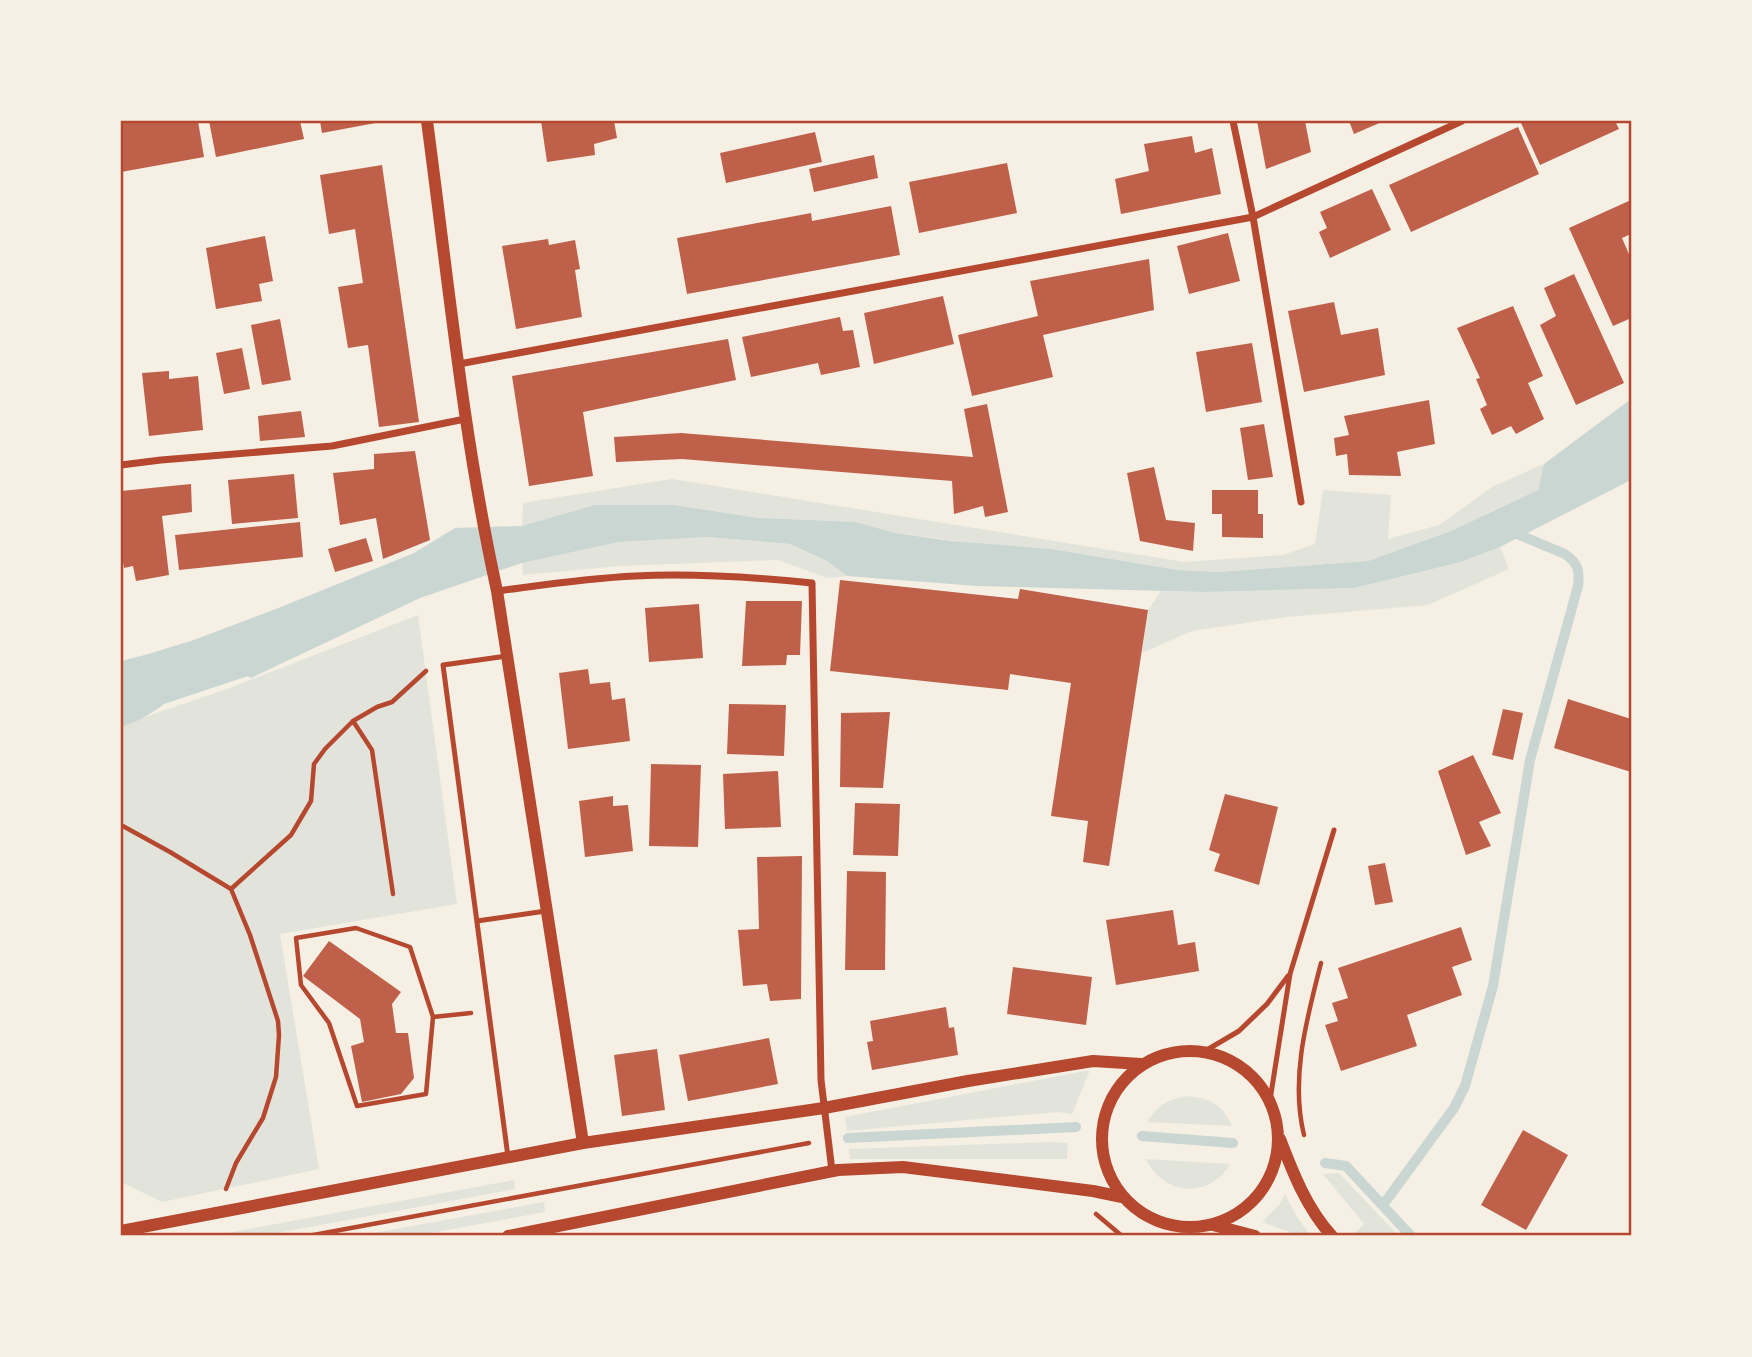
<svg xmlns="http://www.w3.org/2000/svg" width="1752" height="1357" viewBox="0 0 1752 1357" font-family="'DM Sans',sans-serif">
<rect width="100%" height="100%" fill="#f6efe4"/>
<path fill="#e2e4dc" d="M 1544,464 L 1538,490 L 1451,531 L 1368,561 L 1218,572 L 1177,570 L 895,533 L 856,522 L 759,518 L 674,505 L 522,526 L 523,503 L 672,479 L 1184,562 L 1283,555 L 1315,544 L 1323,490 L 1391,495 L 1388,539 L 1439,525 L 1492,487 Z
M 708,537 L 790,544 L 827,561 L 847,576 L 827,578 L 778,560 L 620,566 L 523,575 L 522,563 L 619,542 Z
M 1500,547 L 1509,569 L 1428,605 L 1286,617 L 1192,631 L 1142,653 L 1148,610 L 1161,591 L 1205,592 L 1354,588 L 1461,562 Z
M 418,615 L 457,904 L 280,934 L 319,1169 L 162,1202 L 121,1182 L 121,725 L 227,689 Z
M 1090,1070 L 1072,1114 L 1058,1112 L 847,1131 L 845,1117 Z
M 1186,1096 C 1209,1098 1222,1103 1232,1126 L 1147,1122 C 1159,1105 1166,1100 1186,1096 Z
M 1050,1142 L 1068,1143 L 1067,1159 L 850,1159 L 849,1149 Z
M 1146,1159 L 1230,1164 C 1210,1200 1162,1195 1146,1159 Z
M 1339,1173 L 1399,1236 L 1358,1236 L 1354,1234 L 1364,1224 L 1323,1174 Z
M 514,1180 L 515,1189 L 261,1236 L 211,1236 Z
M 1285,1194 L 1297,1217 L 1311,1236 L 1300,1236 L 1262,1222 L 1279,1205 Z
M 544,1202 L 545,1212 L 415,1236 L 357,1236 Z"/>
<path fill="#c9d6d2" d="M 1631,399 L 1631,480 L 1500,547 L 1461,562 L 1354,588 L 1205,592 L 977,586 L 847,576 L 827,561 L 790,544 L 708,537 L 619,542 L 522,563 L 420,598 L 251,678 L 248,676 L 164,704 C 151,714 137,722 121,727 L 121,661 L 145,655 L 194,640 L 281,607 L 414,553 L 455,528 L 522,526 L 595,505 L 674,505 L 759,518 L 856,522 L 895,533 L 951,541 L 1051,549 L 1177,570 L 1219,572 L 1368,561 L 1451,531 L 1538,490 L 1544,464 Z"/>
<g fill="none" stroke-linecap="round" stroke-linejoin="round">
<path stroke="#c9d6d2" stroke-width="10" d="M 1142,1136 L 1233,1143
M 848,1138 L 1076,1127
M 1325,1163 L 1346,1166 L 1411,1236
M 1383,1205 L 1454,1108 L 1465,1086 L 1493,986 L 1530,760 L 1578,586 C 1580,571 1578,563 1565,554 L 1510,531"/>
</g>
<path fill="#bf614a" d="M 121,121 L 198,121 L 204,157 L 121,172 Z
M 209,121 L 300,121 L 304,139 L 216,157 Z
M 320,121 L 381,121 L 381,122 L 322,133 Z
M 541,121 L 614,121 L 617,138 L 594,144 L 595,155 L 547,162 Z
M 1257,121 L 1305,121 L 1311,152 L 1266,169 Z
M 1349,121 L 1384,121 L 1354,134 Z
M 1526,121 L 1615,121 L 1619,129 L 1540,165 L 1521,123 Z
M 1518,127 L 1539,174 L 1411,232 L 1389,185 Z
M 815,132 L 822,162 L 726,183 L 720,153 Z
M 1192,136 L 1195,153 L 1212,148 L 1221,194 L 1121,214 L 1115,179 L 1149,171 L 1144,144 Z
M 874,155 L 878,178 L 814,192 L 809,169 Z
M 1007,163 L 1017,213 L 919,233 L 909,182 Z
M 382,165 L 419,422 L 379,427 L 368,345 L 348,348 L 338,287 L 363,283 L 355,229 L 329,234 L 320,175 Z
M 1372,189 L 1391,230 L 1330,258 L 1319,232 L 1327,228 L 1320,212 Z
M 1631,200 L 1631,234 L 1622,238 L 1631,259 L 1631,324 L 1629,319 L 1613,326 L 1569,228 Z
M 891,206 L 900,255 L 687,294 L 677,238 L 811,213 L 812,221 Z
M 1228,233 L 1240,281 L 1189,294 L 1177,246 Z
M 265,236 L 273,281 L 259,284 L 262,301 L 216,309 L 206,248 Z
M 548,239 L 549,245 L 575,240 L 580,269 L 575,270 L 582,317 L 516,329 L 502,246 Z
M 1149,259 L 1154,310 L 1043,335 L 1053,377 L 972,396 L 958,335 L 1038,316 L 1030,281 Z
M 1574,274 L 1624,383 L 1576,405 L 1540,325 L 1556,316 L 1544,288 Z
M 943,296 L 954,344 L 874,364 L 864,313 Z
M 1334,302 L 1341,335 L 1378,328 L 1385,375 L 1304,392 L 1288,311 Z
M 1513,306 L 1543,376 L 1528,383 L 1544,419 L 1516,434 L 1511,426 L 1492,435 L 1480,409 L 1487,405 L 1476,379 L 1480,378 L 1457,328 Z
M 840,317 L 843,331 L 853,330 L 860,367 L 821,375 L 818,363 L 751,377 L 742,337 Z
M 280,319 L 291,380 L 262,385 L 251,325 Z
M 728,339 L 736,380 L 583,412 L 593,476 L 529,486 L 512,376 Z
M 1252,343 L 1262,402 L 1206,412 L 1196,352 Z
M 242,348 L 250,389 L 224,394 L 216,353 Z
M 169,371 L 169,379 L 198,376 L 203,430 L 149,436 L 142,373 Z
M 1429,400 L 1435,444 L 1397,452 L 1401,476 L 1349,475 L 1347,454 L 1336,456 L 1334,438 L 1349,435 L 1344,416 Z
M 987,404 L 1008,512 L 985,517 L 983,506 L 954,514 L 952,481 L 682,459 L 616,462 L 614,437 L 681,433 L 973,457 L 964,409 Z
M 301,411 L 305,437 L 260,441 L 258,416 Z
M 1264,424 L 1273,477 L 1248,480 L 1240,428 Z
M 415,451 L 430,540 L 383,559 L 376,518 L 340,525 L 333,473 L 374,469 L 374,454 Z
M 1154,467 L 1166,520 L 1195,523 L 1193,551 L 1140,541 L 1127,473 Z
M 294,474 L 298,518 L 232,524 L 228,480 Z
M 191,484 L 192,512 L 162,516 L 169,575 L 136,581 L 133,566 L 124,568 L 121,549 L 121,491 Z
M 1212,490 L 1258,490 L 1258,514 L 1263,514 L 1263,538 L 1222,537 L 1222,514 L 1212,514 Z
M 300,522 L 303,557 L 179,570 L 175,535 Z
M 366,538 L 373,561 L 335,572 L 328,549 Z
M 840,580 L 1018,599 L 1020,589 L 1148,610 L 1109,866 L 1083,862 L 1088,821 L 1051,816 L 1071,683 L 1010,674 L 1008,690 L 830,671 Z
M 746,601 L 802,601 L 800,655 L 787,655 L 786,665 L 742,666 Z
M 699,604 L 703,658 L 649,662 L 645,608 Z
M 588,669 L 590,684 L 610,682 L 612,700 L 625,698 L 630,741 L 568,749 L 559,673 Z
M 1568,699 L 1631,719 L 1631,772 L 1554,748 Z
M 729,704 L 786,705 L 784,756 L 727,754 Z
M 1503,709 L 1523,713 L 1513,760 L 1492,755 Z
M 890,712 L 883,788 L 840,787 L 841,713 Z
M 1473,755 L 1501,813 L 1479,822 L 1491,846 L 1466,855 L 1438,771 Z
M 651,764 L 701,765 L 698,847 L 649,846 Z
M 778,771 L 781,827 L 725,829 L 723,774 Z
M 1225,794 L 1278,807 L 1259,885 L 1214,871 L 1220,854 L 1209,850 Z
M 613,796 L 613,806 L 628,805 L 633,851 L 585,857 L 579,801 Z
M 855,803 L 900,804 L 898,856 L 853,855 Z
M 802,856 L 801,999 L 770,1001 L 767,984 L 743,986 L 738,930 L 759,929 L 757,857 Z
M 1385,863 L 1393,902 L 1375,905 L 1368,866 Z
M 847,871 L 886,872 L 885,970 L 845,970 Z
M 1173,910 L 1178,945 L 1195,942 L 1199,971 L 1116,985 L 1106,920 Z
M 1461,927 L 1472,960 L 1452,967 L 1462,995 L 1407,1015 L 1417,1046 L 1341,1071 L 1325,1025 L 1338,1021 L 1332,1003 L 1348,998 L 1338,968 Z
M 329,941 L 401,992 L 392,1004 L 396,1033 L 408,1033 L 414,1078 L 401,1094 L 362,1102 L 351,1046 L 364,1042 L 360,1019 L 303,976 Z
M 1013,967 L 1092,977 L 1086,1025 L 1007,1014 Z
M 946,1007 L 949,1028 L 954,1027 L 958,1055 L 872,1070 L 867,1042 L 873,1041 L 870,1021 Z
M 769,1038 L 778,1084 L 688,1101 L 679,1055 Z
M 657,1049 L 665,1110 L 622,1116 L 614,1055 Z
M 1523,1130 L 1568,1155 L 1526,1230 L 1481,1205 Z"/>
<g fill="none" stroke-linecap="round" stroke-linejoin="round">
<path stroke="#b5482f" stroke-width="4.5" d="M 353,721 L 372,750 L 393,894
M 121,825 L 170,852 L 231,889 L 250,935 L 278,1021 L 279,1035 L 276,1077 L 263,1118 L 236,1163 L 226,1189
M 231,889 L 291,835 L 311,801 L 314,764 L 325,749 L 353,721 L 377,707 L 392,702 L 426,671
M 356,928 L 410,947 L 433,1017 L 426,1094 L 357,1106 L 329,1023 L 301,985 L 296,938 Z
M 433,1017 L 471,1013
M 1304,1135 C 1290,1078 1307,1018 1321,963
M 1096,1214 L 1122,1236
M 308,1236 L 809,1143"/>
<path stroke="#b5482f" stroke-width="5" d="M 507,656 L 443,665 L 508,1157
M 477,921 L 546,911
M 1205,1051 L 1239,1031 L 1267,1004 L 1288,976
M 1270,1100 L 1290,974 L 1334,830"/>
<path stroke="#b5482f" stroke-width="7" d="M 1233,121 L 1253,217 L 1301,502
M 459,364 L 1253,217 L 1462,121
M 121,465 L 161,460 L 332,446 L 465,419
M 497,591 C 543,585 589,578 635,576 C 694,573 753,577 812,583 L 821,1080 L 832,1171"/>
<path stroke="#b5482f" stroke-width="12" d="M 427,121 C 448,278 463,436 497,591 L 583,1143
M1102 1139a88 88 0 1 1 176 0a88 88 0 1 1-176 0Z
M 1280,1139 C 1293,1173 1307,1209 1332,1236
M 1213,1225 L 1255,1236
M 121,1231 L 583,1143 L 824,1108 L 968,1081 L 1093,1061 L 1141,1064
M 508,1236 L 838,1170 L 903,1167 L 1093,1191 L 1122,1197"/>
</g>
<rect width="1752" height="1357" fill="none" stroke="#f6efe4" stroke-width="245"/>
<rect x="122" y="122" width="1508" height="1112" fill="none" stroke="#b5482f" stroke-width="2.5"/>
</svg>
